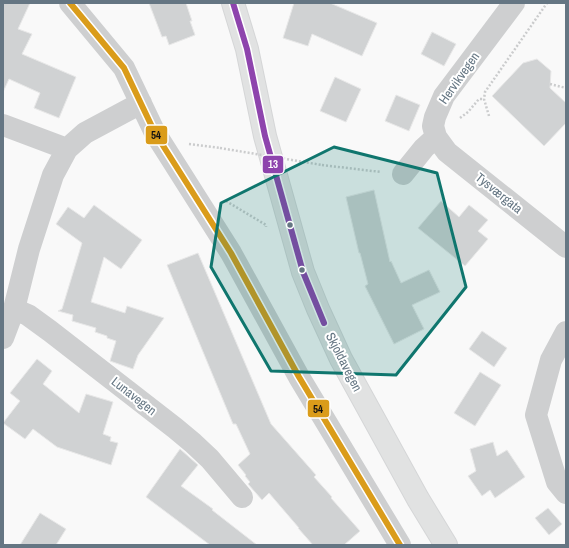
<svg xmlns="http://www.w3.org/2000/svg" width="569" height="548" viewBox="0 0 569 548" font-family="'Archivo Narrow',sans-serif">
<rect width="100%" height="100%" fill="#f9f9f9"/>
<path fill="#d0d2d3" stroke="#e8e8e8" d="M 3,3 L 30,3 L 18,29 L 32,34 L 22,54 L 76,77 L 59,118 L 34,108 L 40,93 L 9,79 L 3,92 Z
M 149,3 L 186,3 L 192,21 L 190,21 L 195,35 L 169,45 L 166,36 L 162,37 Z
M 294,3 L 330,3 L 377,23 L 362,56 L 312,34 L 308,46 L 283,38 Z
M 432,32 L 456,44 L 444,66 L 421,54 Z
M 537,59 L 551,71 L 550,88 L 566,103 L 566,123 L 544,146 L 492,96 L 523,63 Z
M 335,77 L 361,89 L 346,122 L 320,111 Z
M 396,95 L 420,105 L 409,131 L 385,121 Z
M 374,190 L 390,262 L 391,261 L 401,283 L 429,270 L 440,292 L 412,305 L 424,329 L 394,344 L 365,286 L 368,284 L 360,253 L 359,253 L 346,197 Z
M 441,201 L 459,217 L 469,205 L 488,220 L 478,231 L 488,239 L 465,266 L 418,228 Z
M 94,205 L 142,240 L 121,269 L 104,257 L 91,302 L 125,313 L 127,306 L 164,318 L 138,355 L 133,369 L 110,361 L 116,341 L 107,338 L 107,336 L 95,332 L 96,328 L 72,321 L 73,315 L 58,311 L 62,309 L 82,243 L 56,224 L 68,207 L 84,218 Z
M 198,253 L 271,424 L 316,475 L 314,477 L 332,497 L 331,498 L 360,531 L 344,545 L 313,545 L 298,528 L 299,528 L 269,493 L 262,500 L 248,484 L 250,482 L 245,476 L 246,475 L 238,465 L 250,454 L 236,424 L 233,424 L 167,265 Z
M 482,331 L 507,348 L 494,367 L 469,349 Z
M 37,359 L 52,371 L 43,384 L 79,413 L 86,394 L 113,402 L 103,434 L 111,437 L 110,441 L 118,443 L 111,465 L 57,447 L 33,429 L 25,439 L 3,423 L 20,401 L 10,393 Z
M 480,372 L 501,385 L 475,426 L 454,413 Z
M 493,442 L 497,456 L 507,450 L 525,477 L 495,498 L 490,490 L 482,496 L 468,476 L 476,471 L 470,449 Z
M 180,449 L 198,465 L 181,486 L 213,509 L 212,510 L 257,545 L 210,545 L 146,497 Z
M 548,508 L 562,524 L 549,535 L 535,518 Z
M 40,513 L 66,529 L 56,545 L 20,545 Z"/>
<g fill="none" stroke-linecap="round" stroke-linejoin="round">
<g stroke="#d5d6d7" stroke-width="24">
<path id="secondary" d="M 233,3 L 247,49 L 265,136 L 303,272 L 318,309 L 341,359 L 418,499 L 446,545"/>
</g>
<path stroke="#cbcccd" stroke-width="2.5" stroke-dasharray="2 2" stroke-linecap="butt" d="M 550,84 L 566,88
M 489,116 L 484,99 L 485,92 L 547,3
M 460,118 L 468,112 L 479,99 L 484,99
M 189,144 L 220,148
M 322,165 L 381,172
M 226,201 L 266,225 L 266,227"/>
<path stroke="#cecfd0" stroke-width="22" d="M 70,3 L 124,68 L 155,133 L 231,253 L 299,377 L 400,545
M 514,3 L 444,96 L 435,117 L 433,126 L 436,137 L 447,152 L 566,247
M 3,125 L 67,149
M 403,174 L 424,148 L 436,137
M 14,309 L 28,315 L 50,331 L 175,428 L 193,443 L 210,459 L 242,497
M 566,332 L 551,360 L 536,415 L 557,482 L 566,493
M 3,338 L 14,309 L 29,249 L 53,175 L 67,149 L 85,133 L 141,103"/>
<use href="#secondary" stroke="#e1e2e2" stroke-width="22"/>
<path stroke="#cbcccd" stroke-width="2.5" stroke-dasharray="2 2" stroke-linecap="butt" d="M 220,148 L 322,165"/>
<g stroke="#fff" stroke-width="9">
<path id="bus-1" d="M 233,3 L 247,49 L 265,136 L 303,272 L 324,323"/>
</g>
<g stroke="#fff" stroke-width="9">
<path id="bus-2" d="M 70,3 L 124,68 L 155,133 L 231,253 L 299,377 L 400,545"/>
</g>
<use href="#bus-1" stroke="#8e44ad" stroke-width="6"/>
<use href="#bus-2" stroke="#da9c1a" stroke-width="6"/>
</g>
<path fill="#0f766e" fill-opacity="0.2" stroke="#0f766e" stroke-width="3" stroke-linejoin="round" d="M 334,147 L 437,173 L 466,287 L 396,375 L 271,371 L 211,267 L 221,203 Z"/>
<g fill="#657683" stroke="#fff" stroke-width="1.5">
<circle cx="290" cy="225" r="3.5"/>
<circle cx="302" cy="270" r="3.5"/>
</g>
<g text-anchor="middle" dominant-baseline="central" stroke-width="4" stroke-linejoin="round" paint-order="stroke">
<g font-size="13" fill="#657683" stroke="#fff">
<text transform="translate(459 78) rotate(-55)">Hervikvegen</text>
<text transform="translate(499 193) rotate(39)">Tysværgata</text>
<text transform="translate(344 362) rotate(63)">Skjoldavegen</text>
<text transform="translate(134 396) rotate(38)">Lunavegen</text>
</g>
</g>
<g stroke="#fff" stroke-width="1.5">
<rect x="145" y="125" width="23" height="20" rx="4" fill="#da9c1a"/>
<rect x="262" y="155" width="22" height="19" rx="4" fill="#8e44ad"/>
<rect x="307" y="399" width="23" height="19" rx="4" fill="#da9c1a"/>
</g>
<g font-size="11" text-anchor="middle" font-weight="bold" fill="#fff">
<text x="273" y="168">13</text>
</g>
<g font-size="11" text-anchor="middle" font-weight="bold" fill="#111">
<text x="156" y="139">54</text>
<text x="318" y="413">54</text>
</g>
<rect width="569" height="548" fill="none" stroke="#657683" stroke-width="8"/>
</svg>
